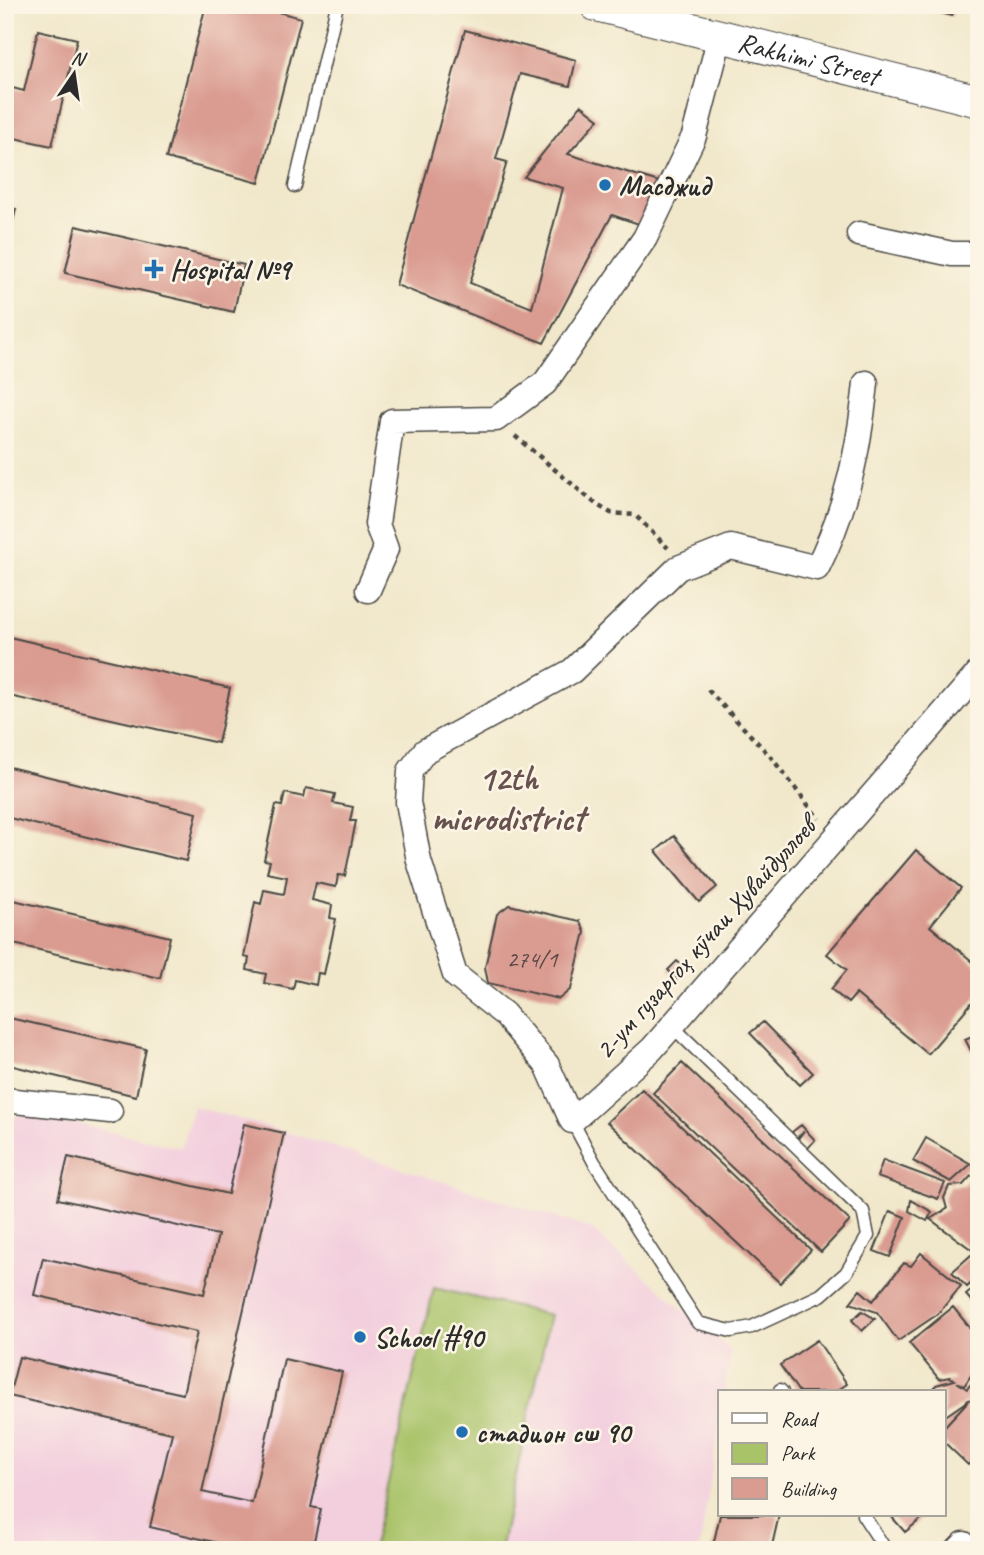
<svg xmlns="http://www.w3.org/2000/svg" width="984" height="1555" viewBox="0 0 984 1555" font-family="Caveat,sans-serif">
<rect width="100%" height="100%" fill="#fcf5e5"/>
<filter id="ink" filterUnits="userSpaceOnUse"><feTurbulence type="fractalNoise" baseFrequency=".0143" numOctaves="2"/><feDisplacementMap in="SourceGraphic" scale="14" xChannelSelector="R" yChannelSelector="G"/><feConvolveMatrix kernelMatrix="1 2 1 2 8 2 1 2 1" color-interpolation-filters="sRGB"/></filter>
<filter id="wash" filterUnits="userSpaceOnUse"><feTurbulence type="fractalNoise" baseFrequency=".00686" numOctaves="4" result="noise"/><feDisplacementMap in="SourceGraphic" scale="28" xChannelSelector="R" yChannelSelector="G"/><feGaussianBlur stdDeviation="1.57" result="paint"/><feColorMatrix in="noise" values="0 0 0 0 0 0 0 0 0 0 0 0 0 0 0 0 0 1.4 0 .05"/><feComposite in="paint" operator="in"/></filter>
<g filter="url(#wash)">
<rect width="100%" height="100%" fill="#f1e8cb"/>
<path fill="#f3cfde" d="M 193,1106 L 296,1135 L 591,1229 L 731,1351 L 724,1392 L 720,1392 L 720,1422 L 699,1550 L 5,1550 L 5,1122 L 27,1112 L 181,1148 Z"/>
<path fill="#a9c369" stroke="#6a774a" stroke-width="2" d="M 434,1288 L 550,1315 L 500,1550 L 372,1550 Z"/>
<g id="blocks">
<path fill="#da9b91" d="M 206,5 L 252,5 L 301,18 L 259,183 L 166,158 Z
M 912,5 L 955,5 L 952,16 Z
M 38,30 L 77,39 L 52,146 L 5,136 L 5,86 L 24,91 Z
M 465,30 L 576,60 L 570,86 L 520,74 L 496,159 L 507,162 L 470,283 L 532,308 L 563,188 L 524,177 L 581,105 L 599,119 L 568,154 L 659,182 L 642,225 L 612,215 L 544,343 L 396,285 Z
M 5,207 L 16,209 L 6,251 L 5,251 Z
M 76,226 L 244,265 L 234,312 L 65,273 Z
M 5,636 L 230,688 L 218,743 L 5,695 Z
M 5,766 L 197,813 L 186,861 L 5,817 Z
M 306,788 L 335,794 L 333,803 L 353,807 L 350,821 L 356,821 L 345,876 L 338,875 L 336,887 L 316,883 L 312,900 L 332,905 L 330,918 L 336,919 L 324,974 L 318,973 L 316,985 L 295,980 L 293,989 L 264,983 L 266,974 L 247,970 L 249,958 L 244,957 L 255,902 L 261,904 L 264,890 L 284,894 L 287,877 L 267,873 L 270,861 L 264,860 L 276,805 L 282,806 L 285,793 L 304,797 Z
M 674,836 L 717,887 L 699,902 L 656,851 Z
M 916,850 L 961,888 L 930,926 L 979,967 L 979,994 L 928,1054 L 856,994 L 848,1003 L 831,989 L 847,970 L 827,954 Z
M 5,898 L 170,937 L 160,978 L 5,942 Z
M 509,905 L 580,921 L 585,932 L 571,989 L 559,999 L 488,983 L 485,967 L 497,914 Z
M 677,961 L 686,969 L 677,979 L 668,970 Z
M 5,1017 L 146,1049 L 136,1096 L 5,1064 Z
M 763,1022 L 813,1073 L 800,1085 L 750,1033 Z
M 979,1033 L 979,1048 L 971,1051 L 965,1039 Z
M 682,1063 L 850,1221 L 821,1252 L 653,1093 Z
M 642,1089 L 811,1250 L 780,1283 L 607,1122 Z
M 244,1124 L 284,1133 L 202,1492 L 252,1503 L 284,1359 L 342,1372 L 311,1507 L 321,1509 L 312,1550 L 248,1550 L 150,1527 L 172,1433 L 9,1396 L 19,1357 L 183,1394 L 197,1332 L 34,1295 L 43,1258 L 204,1294 L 218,1235 L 58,1199 L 68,1157 L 228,1194 Z
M 801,1125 L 815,1140 L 807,1149 L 797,1140 L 804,1131 L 796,1138 L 792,1132 Z
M 926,1138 L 971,1164 L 951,1182 L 913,1161 Z
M 883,1160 L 945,1183 L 938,1199 L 877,1177 Z
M 971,1176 L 979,1182 L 979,1255 L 930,1219 L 947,1209 L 944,1198 L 949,1186 L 963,1185 Z
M 911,1200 L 932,1212 L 927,1221 L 909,1211 Z
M 890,1211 L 905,1217 L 890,1257 L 874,1251 Z
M 921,1253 L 961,1286 L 938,1314 L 898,1341 L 877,1312 L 850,1303 L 860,1290 L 873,1301 L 904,1263 L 911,1266 Z
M 971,1255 L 979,1264 L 979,1276 L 967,1287 L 952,1272 Z
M 979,1284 L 979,1310 L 966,1295 Z
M 953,1307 L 979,1339 L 979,1363 L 964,1386 L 957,1382 L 967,1389 L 975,1379 L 979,1382 L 979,1406 L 973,1402 L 979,1408 L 979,1455 L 968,1465 L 944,1442 L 944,1427 L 970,1399 L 944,1417 L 944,1392 L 930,1392 L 936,1385 L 955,1380 L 950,1377 L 939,1379 L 909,1343 Z
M 862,1311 L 875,1319 L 862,1331 L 852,1320 Z
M 817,1340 L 847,1384 L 835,1392 L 799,1392 L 780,1365 Z
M 720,1515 L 779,1515 L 771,1550 L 712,1550 Z
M 890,1515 L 926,1515 L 905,1532 Z"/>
</g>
</g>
<g filter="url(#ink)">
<use href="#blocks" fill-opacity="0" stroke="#494743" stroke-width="2"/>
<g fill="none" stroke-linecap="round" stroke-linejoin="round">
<g stroke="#494743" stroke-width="15">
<path id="service" d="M 295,186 L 337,5
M 572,1121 L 594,1162 L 698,1323 L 731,1331 L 752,1327 L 821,1295 L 846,1273 L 868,1236 L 863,1211 L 672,1026
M 780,1390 L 782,1392
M 863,1515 L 886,1550"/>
</g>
<g stroke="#494743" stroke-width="27">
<path id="minor" d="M 859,234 L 952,254 L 979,254
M 866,383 C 859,449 847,508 817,568 L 731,547 L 678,568 L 572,671 L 425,751 L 410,771 L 408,802 L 419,861 L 455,975 L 504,1014 L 547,1065 L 572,1121 L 652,1049 L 979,672
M 368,590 L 386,549 L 377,524 L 392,421 L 496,419 L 545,383 L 645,238 L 694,136 L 720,36
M 5,1100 L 110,1111
M 958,1550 L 964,1544 L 968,1550"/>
</g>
<g stroke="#494743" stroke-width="34">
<g id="tertiary">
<path id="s1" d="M 596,5 L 979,101"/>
</g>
</g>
<path stroke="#494743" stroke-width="4.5" stroke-dasharray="5 5" stroke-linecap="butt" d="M 515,436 L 597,505 L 611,513 L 635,515 L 668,548
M 708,690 L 771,757 L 819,819"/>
<use href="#service" stroke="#fff" stroke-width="12"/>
<use href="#minor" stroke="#fff" stroke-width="24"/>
<use href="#tertiary" stroke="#fff" stroke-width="32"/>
</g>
</g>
<g fill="#1f6fb2" stroke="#fcf5e5" stroke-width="2.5">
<circle cx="605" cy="185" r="7"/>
<path d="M150.5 258.5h7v7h7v7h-7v7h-7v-7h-7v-7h7z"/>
<circle cx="360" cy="1337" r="7"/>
<circle cx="462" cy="1432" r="7"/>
</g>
<g text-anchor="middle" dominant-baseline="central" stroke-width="5" stroke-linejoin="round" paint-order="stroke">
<g font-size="24" fill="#574744">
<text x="532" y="959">274/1</text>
</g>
<g font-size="28" fill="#2b2b2b" stroke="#fcf5e5">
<text stroke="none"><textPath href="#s1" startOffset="219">Rakhimi Street</textPath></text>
<text transform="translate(705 938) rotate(-48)">2-ум гузаргоҳ кӯчаи Ҳувайдуллоев</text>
</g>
<g font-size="28" font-weight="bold" fill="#2b2b2b" stroke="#fcf5e5" text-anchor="start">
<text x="619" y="185">Масджид</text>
<text x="170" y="269">Hospital №9</text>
<text x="374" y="1337">School #90</text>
<text x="476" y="1432">стадион сш 90</text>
</g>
<g font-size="35" font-weight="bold" fill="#68524f" stroke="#fcf5e5">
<text x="508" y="778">12th<tspan x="508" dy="40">microdistrict</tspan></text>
</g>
</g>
<rect width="984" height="1555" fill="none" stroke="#fcf5e5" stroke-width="28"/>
<rect x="718" y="1390" width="228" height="126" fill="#fcf5e5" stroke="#a8a49b" stroke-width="2"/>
<rect x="732" y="1413" width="35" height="10" fill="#ffffff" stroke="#a8a49b" stroke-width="2"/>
<text x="781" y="1426" font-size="21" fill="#2b2b2b">Road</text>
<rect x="732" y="1443" width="35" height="21" fill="#a9c369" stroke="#a8a49b" stroke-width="2"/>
<text x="781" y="1460" font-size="21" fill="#2b2b2b">Park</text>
<rect x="732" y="1478" width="35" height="21" fill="#da9b91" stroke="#a8a49b" stroke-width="2"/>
<text x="781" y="1496" font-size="21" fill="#2b2b2b">Building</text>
<g transform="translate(74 74) rotate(13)" stroke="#fcf5e5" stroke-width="5" paint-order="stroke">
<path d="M0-5L12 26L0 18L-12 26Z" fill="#2b2b2b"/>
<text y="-10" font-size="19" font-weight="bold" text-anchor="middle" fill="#2b2b2b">N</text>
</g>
</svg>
